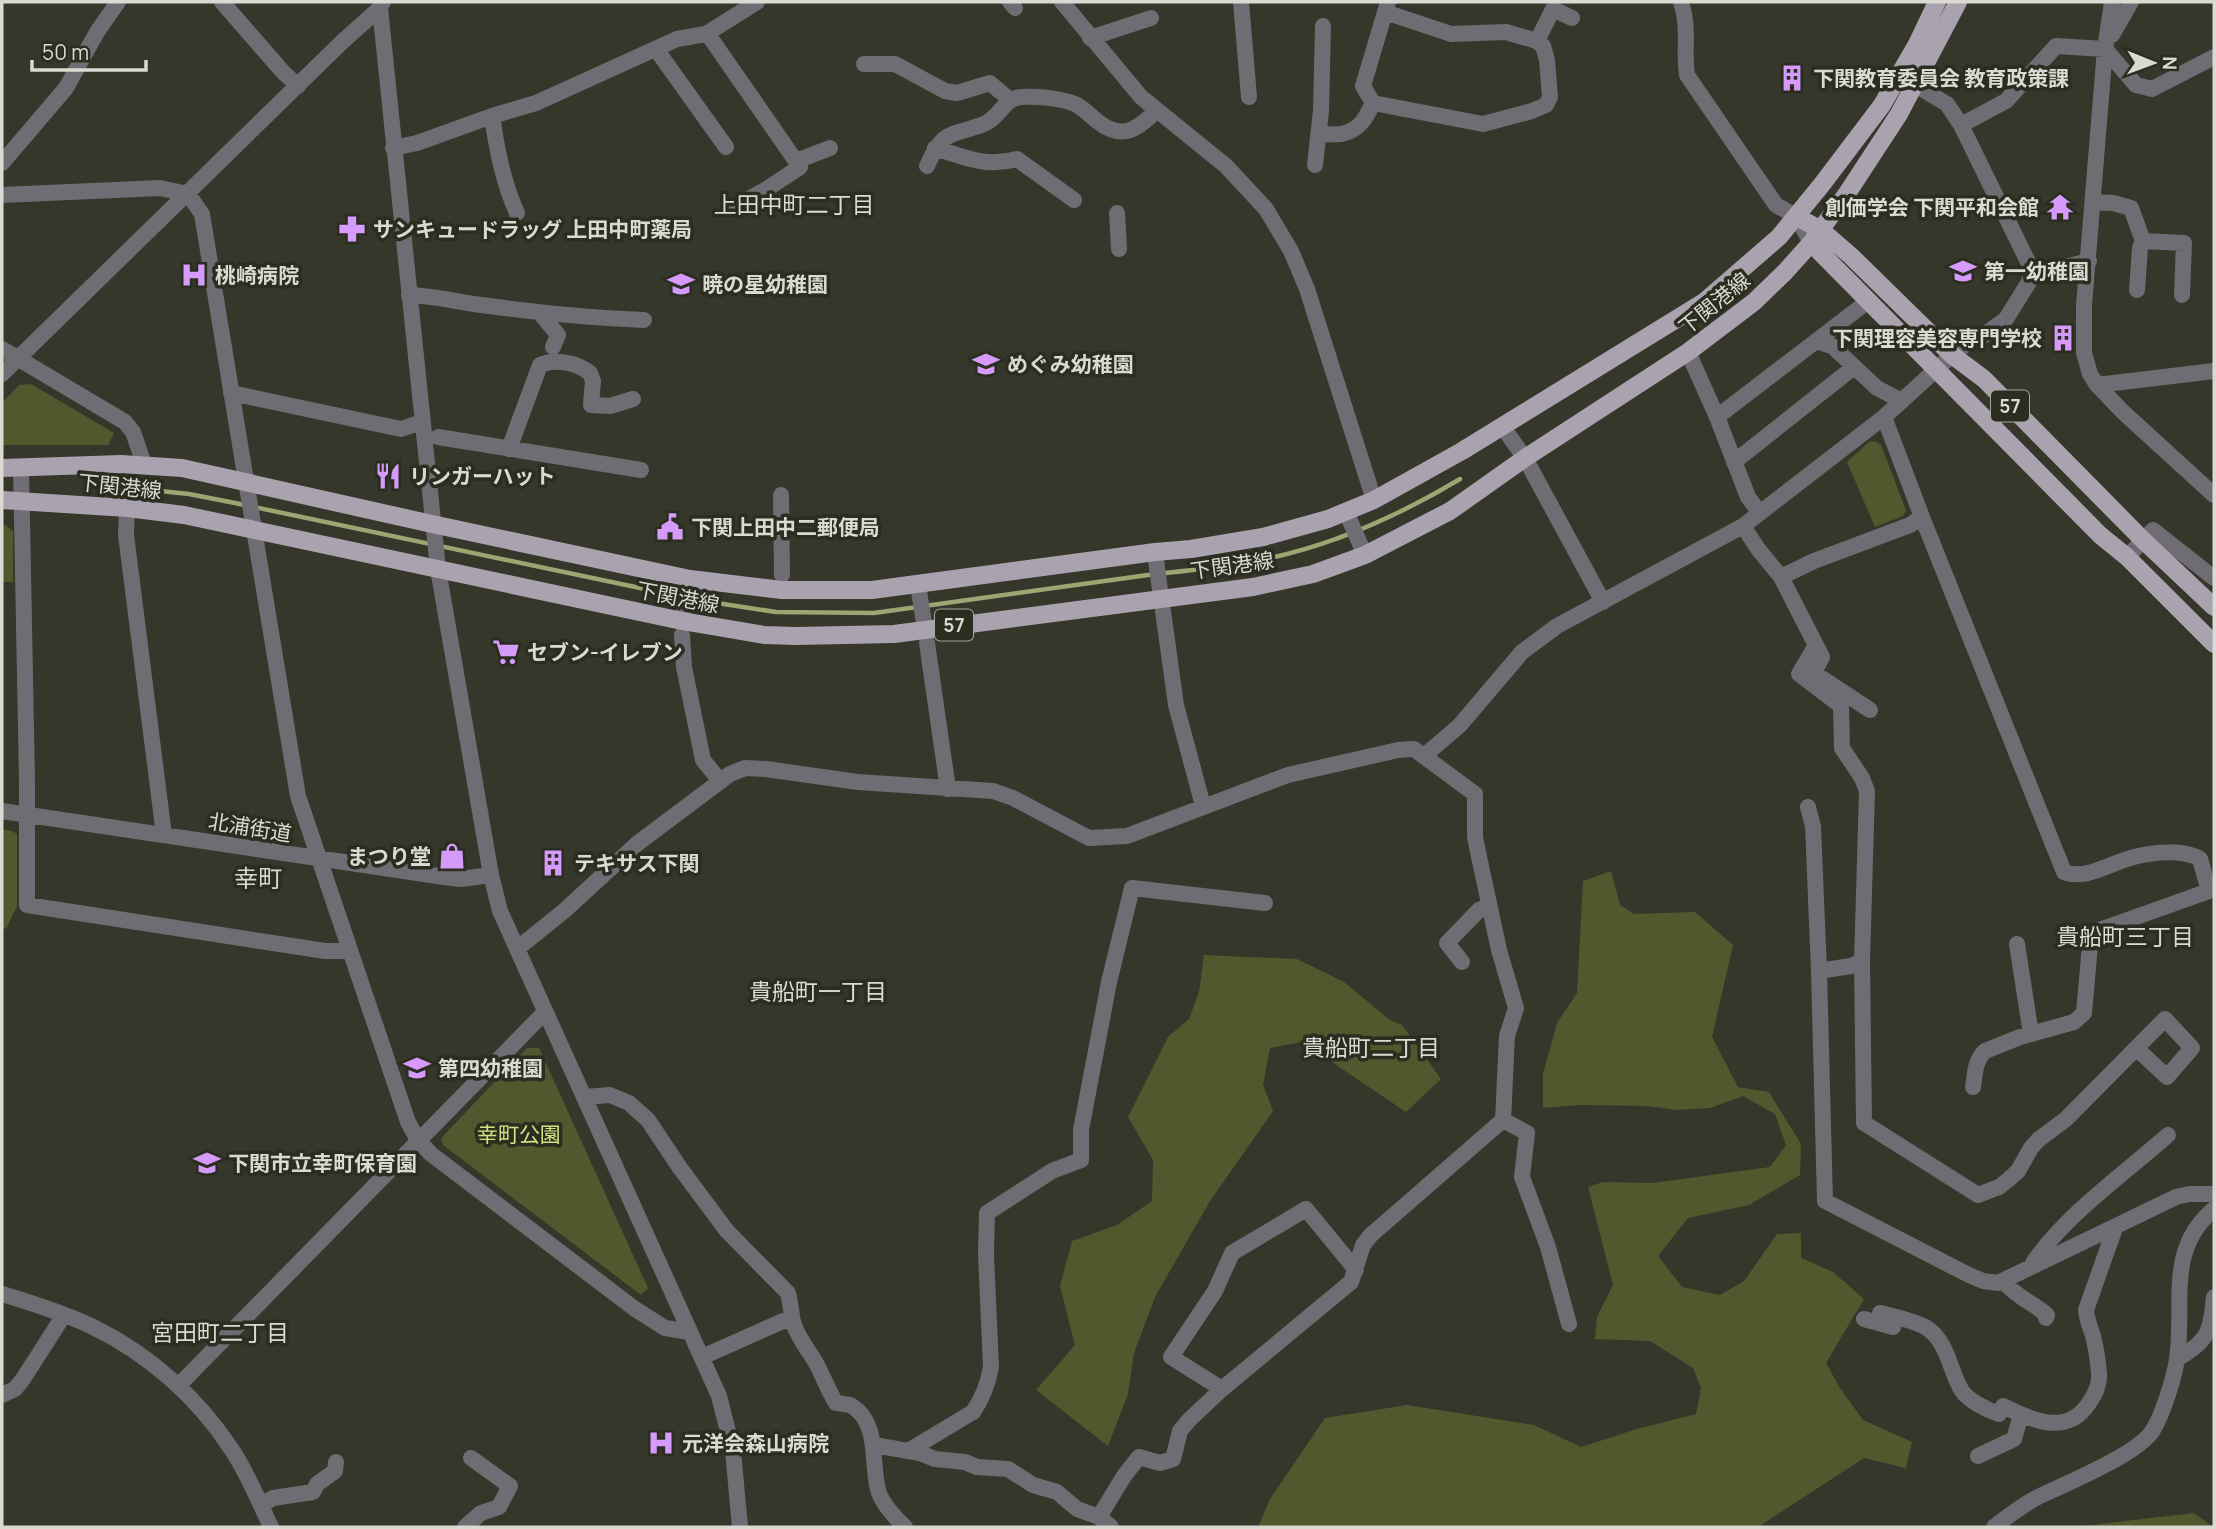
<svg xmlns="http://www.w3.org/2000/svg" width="2216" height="1529" viewBox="0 0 2216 1529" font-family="Manrope,'Noto Sans JP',sans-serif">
<rect width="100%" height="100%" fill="#34372a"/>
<path fill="#50592e" d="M 31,384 L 114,433 L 108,445 L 2,445 L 2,403 L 19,385 Z
M 1875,441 L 1881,445 L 1906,510 L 1903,516 L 1875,527 L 1847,462 L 1869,442 Z
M 2,525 L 5,525 L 13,531 L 13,582 L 2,582 Z
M 2,829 L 12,831 L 17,834 L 17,906 L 6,929 L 2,928 Z
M 1611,871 L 1620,905 L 1634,914 L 1695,912 L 1733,945 L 1712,1037 L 1738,1087 L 1769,1092 L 1801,1144 L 1800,1175 L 1749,1205 L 1688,1218 L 1658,1256 L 1682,1287 L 1720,1295 L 1744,1281 L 1777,1234 L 1801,1233 L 1801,1258 L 1833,1272 L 1864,1299 L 1826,1363 L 1840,1388 L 1863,1420 L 1912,1442 L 1906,1468 L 1864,1458 L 1758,1527 L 1258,1527 L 1270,1499 L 1325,1418 L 1407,1405 L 1534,1425 L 1581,1447 L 1637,1429 L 1696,1414 L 1701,1388 L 1693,1368 L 1650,1341 L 1595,1339 L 1597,1317 L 1613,1285 L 1588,1187 L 1603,1182 L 1652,1183 L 1770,1167 L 1786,1145 L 1775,1114 L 1743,1096 L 1710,1108 L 1677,1110 L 1648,1106 L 1580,1105 L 1543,1108 L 1543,1074 L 1557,1023 L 1577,993 L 1583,881 Z
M 1204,955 L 1297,959 L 1344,982 L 1390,1020 L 1402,1025 L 1441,1079 L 1406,1112 L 1302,1042 L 1270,1048 L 1263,1085 L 1273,1111 L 1210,1201 L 1155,1297 L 1134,1353 L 1128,1394 L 1108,1446 L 1036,1390 L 1075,1345 L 1060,1286 L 1072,1241 L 1117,1225 L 1152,1201 L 1153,1160 L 1128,1117 L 1168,1037 L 1189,1019 L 1199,992 Z
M 527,1048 L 539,1048 L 648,1288 L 641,1295 L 443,1145 L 441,1140 L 444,1135 Z
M 2194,1513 L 2213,1527 L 2074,1527 Z"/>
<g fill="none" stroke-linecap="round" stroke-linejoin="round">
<path stroke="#9ca672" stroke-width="4.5" d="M 92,484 L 189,494 L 235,503 L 683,597
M 691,599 L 776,612 L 874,613 L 1148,575 C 1183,571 1216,568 1250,562 C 1325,549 1395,518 1460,479"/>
<path stroke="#706c73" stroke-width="16" d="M 222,2 L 283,72 L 298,86
M 1010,2 L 1015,8
M 1062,2 L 1141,97 L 1226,166 L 1266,209 L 1291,251 L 1307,289 L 1374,500
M 1241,2 L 1249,97
M 1681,2 C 1690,29 1683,49 1687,75 L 1776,205 L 1797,217 L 1811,243
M 2112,2 L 2105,49 L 2084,305 L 2084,353 L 2090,374 L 2097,385 L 2123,412 L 2214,495
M 380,8 L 438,569 L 491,875 L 500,911 L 719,1396 L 733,1451 L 740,1527
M 1385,12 L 1451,34 L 1506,32 L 1537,41 L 1543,46 L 1547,60 L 1550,97 L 1546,105 L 1532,111 L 1483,124 L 1373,103 L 1363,86 L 1388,2
M 707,33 L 800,167 L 765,190 L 732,208
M 2112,35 L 2131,2
M 1090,38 L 1151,18
M 1537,41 L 1553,9 L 1572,18
M 656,49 L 726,147
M 864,64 L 895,64 L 945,91 L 957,93 L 990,83 L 1009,99
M 1905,79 L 1947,104 L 1961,125 L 2032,270
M 492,116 C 497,150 503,182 517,213
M 1961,125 L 2006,101 L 2056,46 L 2105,49 L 2136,85 L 2152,89 L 2214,57
M 1318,136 C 1326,133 1332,135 1341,134 C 1359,131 1366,118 1373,103
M 393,148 L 417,143 L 492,116 L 536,103 L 677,39 L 706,34 L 757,2
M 935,148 C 965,157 986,168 1017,159 L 1074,200
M 796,161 L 830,148
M 2,163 L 66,88 L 97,32 L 118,2
M 1315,165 L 1321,111 L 1323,26
M 927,166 C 944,128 950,137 984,124 C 1000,118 1004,97 1022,97 C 1038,96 1060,98 1075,104 C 1083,108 1090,115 1097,121 C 1122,141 1137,130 1157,110
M 2,195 L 160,188 L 188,194 L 202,214 L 298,796 L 408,1122 L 418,1140 L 431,1154 L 635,1309 L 665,1328 L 690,1332
M 2093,202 L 2113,203 L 2131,208 L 2143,241 L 2184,243 L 2182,295
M 1117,213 L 1119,249
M 2137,290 L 2140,248 L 2143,241
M 409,295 C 436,296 462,303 489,306 C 541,313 592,318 644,320
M 540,313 L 558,335 L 553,347
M 1816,341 L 1832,346 L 1877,388 L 1902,401
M 2,349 L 125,422 L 133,432 L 144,464
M 1688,352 L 1717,417 L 1748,497 L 1760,513
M 2,374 L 343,41 L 380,8 L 383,2
M 2097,385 L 2214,371
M 231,393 L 401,429 L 422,422
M 1717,417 L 1867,302
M 1884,417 L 1922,517 L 2064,872 C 2086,881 2112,862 2134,857 C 2154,852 2183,849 2200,859 L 2209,891 L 2091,933 L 2084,1013 L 2074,1022 L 2020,1037 L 1985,1051 C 1975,1060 1975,1074 1973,1087
M 1502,426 L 1525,458 L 1603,602
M 438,437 L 641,470
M 509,449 L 540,365 C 556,358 577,363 590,373 L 593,381 L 591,405 L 610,406 L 633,399
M 1734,462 L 1854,367
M 21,467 L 27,782 L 27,905 L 325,951 L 350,951
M 781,495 L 782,575
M 127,508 L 126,535 L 164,835
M 1346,512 L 1365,555
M 1743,526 L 1758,549 L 1781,577 L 1822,657 L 1814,673 L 1870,710
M 1155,552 L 1161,598
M 2127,557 L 2153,530 L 2214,578
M 1781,577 L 1814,561 L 1910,525 L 1922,517
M 918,585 L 925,629
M 1163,611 L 1176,705 L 1203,806
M 682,621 L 690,579
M 682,635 L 684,667 L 703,760 L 720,781
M 927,643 L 948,789
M 1816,645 L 1799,674 L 1841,706 L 1842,748 L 1862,778 L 1867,791 L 1862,961 L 1851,966 L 1819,971 L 1825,1201 L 1969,1275 L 1983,1281 L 1998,1283 L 2176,1197 L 2189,1194 L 2214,1194
M 1424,756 L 1460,725 L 1522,652 L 1557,626 L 1743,526 L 1884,417 L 1952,355 L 1970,341 L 1979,339 L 2006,319 L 2029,282 L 2032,270 L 2060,268 L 2089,261
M 1808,807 L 1813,826 L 1819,971
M 2,811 L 444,877 L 461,879 L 491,875
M 2017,944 L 2031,1034
M 518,948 L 564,911 L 638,843 L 730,774 L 745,768 L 766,769 L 858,782 L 993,791 L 1013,798 L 1089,838 L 1127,836 L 1288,775 L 1398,750 L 1414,749 L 1475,794 L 1475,837 L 1478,852 L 1499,950 L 1516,1008 L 1507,1036 L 1503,1120 L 1371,1235 L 1363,1245 L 1351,1282 L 1222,1389 L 1189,1420 L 1180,1431 L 1173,1459 L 1160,1463 L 1139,1457 L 1124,1476 L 1099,1517
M 1862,961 L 1864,1123 L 1978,1195 L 1999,1187 L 2008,1180 L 2018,1171 L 2031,1148 L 2038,1140 L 2066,1119 L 2165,1019 L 2192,1048 L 2167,1077 L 2136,1048
M 1462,962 L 1447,943 L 1479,910 L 1489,906
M 585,1097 L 610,1095 L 629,1103 L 648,1120 L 680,1168 L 727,1231 L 788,1293 C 791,1304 791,1315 794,1325 C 799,1339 809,1351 816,1363 C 823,1376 828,1390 836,1403 C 841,1404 848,1404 852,1406 C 881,1424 870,1467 879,1493 C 883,1504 896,1519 905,1527
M 1503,1120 L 1527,1133 L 1522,1177 L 1548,1247 L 1569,1324
M 2033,1263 C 2064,1216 2125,1173 2168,1135
M 2003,1281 C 2016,1297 2032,1302 2047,1315 L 2046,1318
M 2,1294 C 32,1303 64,1313 93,1327 C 149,1354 198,1398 232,1450 C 248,1474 259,1502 271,1527
M 1880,1313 C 1895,1317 1914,1320 1927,1328 C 1948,1342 1950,1372 1962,1391 C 1969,1401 1987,1410 1999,1414 L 2003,1406 C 2031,1420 2067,1437 2089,1403 C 2095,1394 2100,1385 2099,1373 C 2098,1362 2096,1347 2093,1336 C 2090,1326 2087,1321 2086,1310 L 2115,1228
M 1864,1319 L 1893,1327
M 702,1357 L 783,1321 L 793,1322
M 2177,1359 C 2208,1341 2211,1332 2214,1297
M 178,1386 L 545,1012
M 1222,1389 L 1171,1357 L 1215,1291 L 1232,1253 L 1306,1209 L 1356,1270
M 2,1395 L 15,1389 L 23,1379 L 64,1315
M 874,1445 L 920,1453 L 935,1459 L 965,1462 L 977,1467 L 1008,1469 L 1033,1485 L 1057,1492 L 1077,1509 L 1099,1517 L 1111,1527
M 908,1451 L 973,1412 C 983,1398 988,1383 991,1367 L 986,1254 L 987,1213 L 1052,1171 L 1081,1160 L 1081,1130 L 1109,982 L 1132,888 L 1265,903
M 1978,1456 L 2014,1439 L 2021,1415
M 261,1505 L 273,1498 L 313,1492 L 317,1484 L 335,1471 L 336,1462
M 465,1527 L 481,1513 L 499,1507 L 510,1486 L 471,1458
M 1994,1527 C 2008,1516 2023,1505 2038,1497 C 2065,1484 2139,1454 2153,1430 C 2163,1414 2174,1378 2177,1359 C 2185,1304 2165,1250 2214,1209"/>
<path stroke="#aaa2af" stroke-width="18" d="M 1797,217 L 1821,230 L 1851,256 L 1952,355 L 1984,379 L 2143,540 L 2214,607
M 1811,243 L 2100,535 L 2127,557 L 2214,644
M 2,468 L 121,464 L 182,468 L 432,524 L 690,579 L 782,590 L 872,590 L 1155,552 L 1191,549 L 1263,537 L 1328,519 L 1374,500 L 1462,451 L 1704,302 L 1779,237 L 1823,183 L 1882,105 L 1917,44 L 1937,2
M 2,500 L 127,508 L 184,515 L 682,621 L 764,635 L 796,636 L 894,634 L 1253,587 L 1313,574 L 1365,555 L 1450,511 L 1525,458 L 1688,352 L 1754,302 L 1785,272 L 1811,243 L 1848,192 L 1899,114 L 1958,2"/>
</g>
<defs>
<g id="building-bare" transform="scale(2.1)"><path d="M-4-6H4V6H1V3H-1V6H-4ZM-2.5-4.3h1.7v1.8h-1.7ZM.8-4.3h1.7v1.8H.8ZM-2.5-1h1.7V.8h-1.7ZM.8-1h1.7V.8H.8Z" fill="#d69bfa" stroke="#2a2d20" stroke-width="2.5" paint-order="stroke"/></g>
<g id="temple-bare" transform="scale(2.1)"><path d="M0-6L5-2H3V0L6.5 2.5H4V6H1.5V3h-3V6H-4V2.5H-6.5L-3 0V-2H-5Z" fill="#d69bfa" stroke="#2a2d20" stroke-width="2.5" paint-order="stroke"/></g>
<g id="pharmacy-bare" transform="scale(2.1)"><path d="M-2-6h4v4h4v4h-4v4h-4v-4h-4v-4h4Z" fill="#d69bfa" stroke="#2a2d20" stroke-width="2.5" paint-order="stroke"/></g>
<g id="school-bare" transform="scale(2.1)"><path d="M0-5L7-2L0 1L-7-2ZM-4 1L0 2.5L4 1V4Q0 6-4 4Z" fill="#d69bfa" stroke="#2a2d20" stroke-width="2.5" paint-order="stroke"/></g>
<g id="hospital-bare" transform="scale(2.1)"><path d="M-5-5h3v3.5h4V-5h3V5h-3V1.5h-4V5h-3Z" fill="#d69bfa" stroke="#2a2d20" stroke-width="2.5" paint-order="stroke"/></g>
<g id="restaurant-bare" transform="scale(2.1)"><path d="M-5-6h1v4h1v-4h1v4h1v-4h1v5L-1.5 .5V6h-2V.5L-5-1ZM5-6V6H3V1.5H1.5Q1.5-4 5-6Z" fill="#d69bfa" stroke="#2a2d20" stroke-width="2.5" paint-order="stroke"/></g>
<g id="civic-bare" transform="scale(2.1)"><path d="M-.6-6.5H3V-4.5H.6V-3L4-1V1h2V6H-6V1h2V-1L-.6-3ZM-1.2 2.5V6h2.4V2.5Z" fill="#d69bfa" stroke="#2a2d20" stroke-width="2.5" paint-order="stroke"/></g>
<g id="supermarket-bare" transform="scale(2.1)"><path d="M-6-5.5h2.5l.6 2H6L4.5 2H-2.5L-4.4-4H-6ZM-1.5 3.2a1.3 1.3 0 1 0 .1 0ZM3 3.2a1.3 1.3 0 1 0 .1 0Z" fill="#d69bfa" stroke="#2a2d20" stroke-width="2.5" paint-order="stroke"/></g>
<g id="shop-bare" transform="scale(2.1)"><path d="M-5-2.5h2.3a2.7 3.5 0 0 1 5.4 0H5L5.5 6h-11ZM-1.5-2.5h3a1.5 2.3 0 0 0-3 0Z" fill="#d69bfa" stroke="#2a2d20" stroke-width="2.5" paint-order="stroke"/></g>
</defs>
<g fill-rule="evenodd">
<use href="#building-bare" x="1792" y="78"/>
<use href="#temple-bare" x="2060" y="207"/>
<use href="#pharmacy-bare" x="352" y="229"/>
<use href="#school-bare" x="1963" y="271"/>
<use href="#hospital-bare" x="194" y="275"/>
<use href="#school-bare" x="681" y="284"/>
<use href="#building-bare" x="2063" y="338"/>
<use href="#school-bare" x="986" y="364"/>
<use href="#restaurant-bare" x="388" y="476"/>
<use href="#civic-bare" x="670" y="527"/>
<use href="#supermarket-bare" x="506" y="652"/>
<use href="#shop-bare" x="452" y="856"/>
<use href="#building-bare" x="553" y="863"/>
<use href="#school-bare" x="417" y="1068"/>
<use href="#school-bare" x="207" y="1163"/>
<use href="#hospital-bare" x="661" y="1443"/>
</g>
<g text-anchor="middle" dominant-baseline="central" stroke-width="7" stroke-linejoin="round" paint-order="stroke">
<g fill="#2a2d20" stroke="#a4a79d" stroke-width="2">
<rect x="1991" y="390.5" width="38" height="31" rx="5"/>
<rect x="935" y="609.5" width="38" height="31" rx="5"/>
</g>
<g font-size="19" font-weight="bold" fill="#d9dbd2">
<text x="2010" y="406">57</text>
<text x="954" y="625">57</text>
</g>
<g font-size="21" font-weight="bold" fill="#d9dbd2" stroke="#2a2d20" text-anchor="start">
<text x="1813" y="78">下関教育委員会 教育政策課</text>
<text x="2039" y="207" text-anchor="end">創価学会 下関平和会館</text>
<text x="373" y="229">サンキュードラッグ 上田中町薬局</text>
<text x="1984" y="271">第一幼稚園</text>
<text x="215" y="275">桃崎病院</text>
<text x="702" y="284">暁の星幼稚園</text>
<text x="2042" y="338" text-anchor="end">下関理容美容専門学校</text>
<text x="1007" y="364">めぐみ幼稚園</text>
<text x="409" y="476">リンガーハット</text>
<text x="691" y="527">下関上田中二郵便局</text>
<text x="527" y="652">セブン-イレブン</text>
<text x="431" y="856" text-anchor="end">まつり堂</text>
<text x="574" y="863">テキサス下関</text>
<text x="438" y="1068">第四幼稚園</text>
<text x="228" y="1163">下関市立幸町保育園</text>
<text x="682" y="1443">元洋会森山病院</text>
</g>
<g font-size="21" fill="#d9dbd2" stroke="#2a2d20">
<text transform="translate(1714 303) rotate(-39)">下関港線</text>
<text transform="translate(120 486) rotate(6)">下関港線</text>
<text transform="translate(1232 565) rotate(-8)">下関港線</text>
<text transform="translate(678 597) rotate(11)">下関港線</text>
<text transform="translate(250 827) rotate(9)">北浦街道</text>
</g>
<g font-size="21" fill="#cfe27f" stroke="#2a2d20">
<text x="519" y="1134">幸町公園</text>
</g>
<g font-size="23" fill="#d9dbd2" stroke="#2a2d20">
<text x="794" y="204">上田中町二丁目</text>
<text x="2125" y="936">貴船町三丁目</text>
<text x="818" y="991">貴船町一丁目</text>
<text x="1371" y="1047">貴船町二丁目</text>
<text x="220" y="1332">宮田町二丁目</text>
</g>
<g font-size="24" fill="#d9dbd2" stroke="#2a2d20">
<text x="258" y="877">幸町</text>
</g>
</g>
<rect width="2216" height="1529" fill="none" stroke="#d9dbd2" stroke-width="7"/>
<g transform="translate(2153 63) rotate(91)" stroke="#2a2d20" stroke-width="5" paint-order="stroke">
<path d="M0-5L12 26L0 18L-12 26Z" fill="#d9dbd2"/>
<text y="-10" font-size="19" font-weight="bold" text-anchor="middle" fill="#d9dbd2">N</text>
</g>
<path d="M32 60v10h114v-10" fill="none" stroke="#d9dbd2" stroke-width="3.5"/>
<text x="42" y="60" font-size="21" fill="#d9dbd2" stroke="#2a2d20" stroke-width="5" paint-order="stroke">50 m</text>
</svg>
